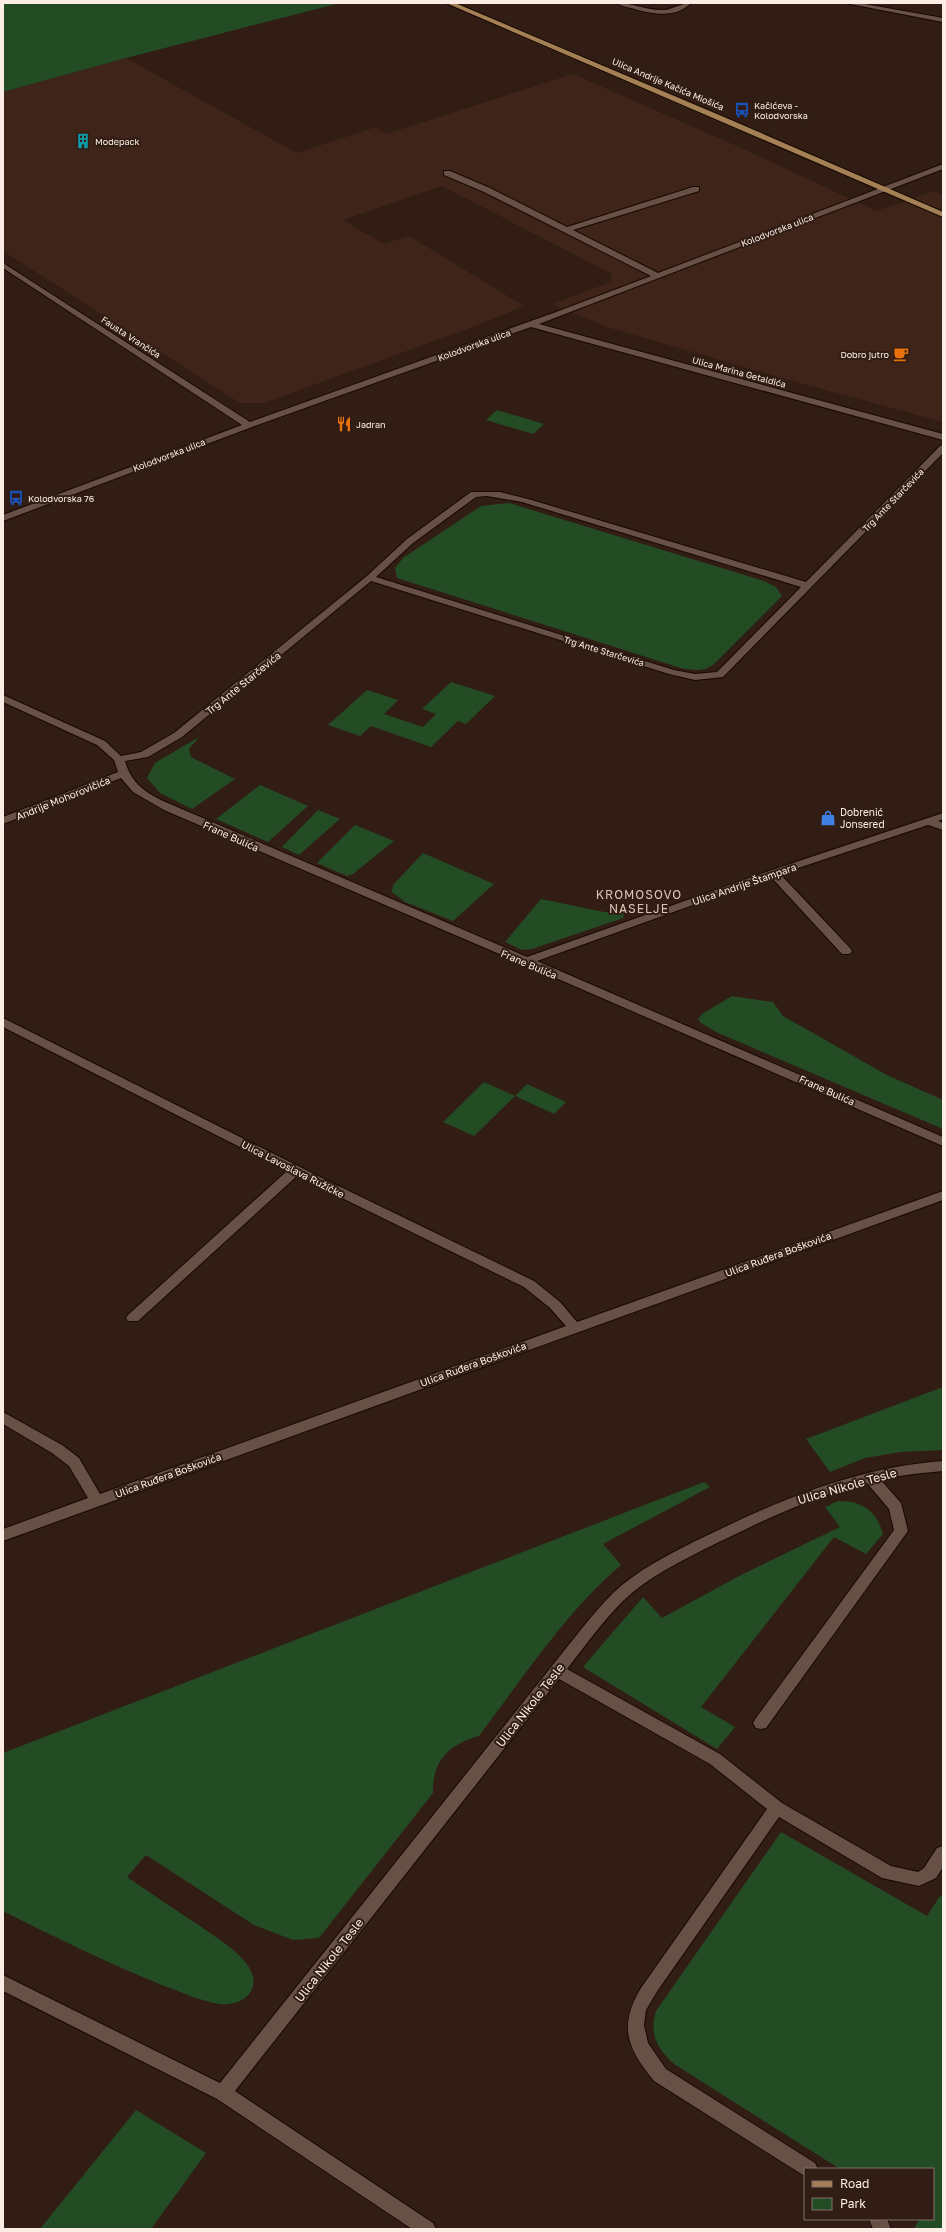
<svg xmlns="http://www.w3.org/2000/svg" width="946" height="2232" viewBox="0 0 946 2232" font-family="'Golos Text',sans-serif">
<rect width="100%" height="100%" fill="#311d14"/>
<path fill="#3f2519" d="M 126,58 L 297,153 L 376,127 L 386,134 L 573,74 L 746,150 L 876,211 L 935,191 L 943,195 L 943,422 L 796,382 L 607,327 L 552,304 L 611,282 L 612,274 L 442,186 L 343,220 L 384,244 L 409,236 L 524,306 L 478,325 L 264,403 L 240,403 L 3,251 L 3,92 Z"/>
<path fill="#234c25" d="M 3,3 L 340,3 L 126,58 L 3,92 Z
M 497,410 L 544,424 L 533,434 L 486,420 Z
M 509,503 L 764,581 L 776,587 L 782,596 L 713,665 C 703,672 693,670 681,668 L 397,578 L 395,568 L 403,558 L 481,506 Z
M 451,682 L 495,696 L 466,724 L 458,721 L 431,747 L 371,726 L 360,736 L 328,725 L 367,690 L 398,700 L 384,714 L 423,727 L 436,714 L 422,709 Z
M 199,737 L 189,749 L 191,757 L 235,779 L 192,809 L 160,793 L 147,778 L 155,763 Z
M 260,785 L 308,806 L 268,842 L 216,819 Z
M 318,810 L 340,819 L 299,855 L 282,847 Z
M 355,825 L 394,841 L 353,874 L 347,876 L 317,863 Z
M 423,853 L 494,884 L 453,921 L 405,902 L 392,892 L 393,885 Z
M 541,899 L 604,912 L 624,912 L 623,918 L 532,949 L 522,950 L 505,942 Z
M 732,996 L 773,1002 L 783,1016 L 887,1075 L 943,1100 L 943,1129 L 716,1032 L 701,1023 L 698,1019 L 702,1014 Z
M 484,1082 L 515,1096 L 527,1084 L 566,1102 L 554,1114 L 515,1096 L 474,1136 L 443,1122 Z
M 943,1387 L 943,1450 L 901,1452 L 865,1458 L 830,1472 L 806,1439 Z
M 704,1482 L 710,1487 L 603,1544 L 621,1565 C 565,1613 523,1678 479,1736 C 449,1744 432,1761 433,1793 L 319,1938 L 293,1940 L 254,1925 L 146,1855 L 127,1877 C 151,1893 175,1910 200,1926 C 215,1937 233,1947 245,1962 C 265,1985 247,2007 219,2004 C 200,2001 179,1991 162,1985 C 107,1963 55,1937 3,1911 L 3,1753 Z
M 838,1501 C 861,1500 877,1511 883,1534 L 866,1554 L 834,1537 L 701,1707 L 735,1727 L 717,1749 L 583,1667 L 643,1597 L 662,1618 L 739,1576 L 840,1527 L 825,1507 Z
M 781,1832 L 927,1916 L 940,1896 L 943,1897 L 943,2229 L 914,2229 L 919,2219 L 933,2219 L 933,2169 L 840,2169 L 674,2064 C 657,2048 649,2035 656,2011 Z
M 136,2110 L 206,2153 L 151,2229 L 40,2229 Z"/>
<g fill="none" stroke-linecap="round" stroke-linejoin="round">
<g stroke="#180702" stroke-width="2">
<path id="minor" d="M 617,3 C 633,3 648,11 664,10 C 674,9 681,3 691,3 C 675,19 651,14 631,8 C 626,7 621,6 617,3 Z
M 845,3 L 859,3 L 943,18 L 943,22 Z
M 943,164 L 943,169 L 539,324 L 943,434 L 943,440 L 531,327 L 252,427 L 3,521 L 3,515 L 242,425 L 3,268 L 3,263 L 250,422 L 556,312 L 651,276 L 484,192 L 444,175 L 444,171 L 450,171 L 490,188 L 567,227 L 693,187 L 699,187 L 699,191 L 573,230 L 658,273 Z
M 943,445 L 943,453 L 723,677 L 695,680 L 669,674 L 371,581 L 182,737 L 148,757 L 125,761 C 131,782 144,792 163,801 L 527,957 L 769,871 L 943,813 L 943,819 L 938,821 L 943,823 L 943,830 L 928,825 L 780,874 L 850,948 L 852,951 L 850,954 L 842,954 L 771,877 L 537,961 L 943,1137 L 943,1146 L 526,965 L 520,965 L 518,962 L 164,810 L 133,792 L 121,778 L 3,824 L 3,817 L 118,772 L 114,760 L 97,745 L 3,702 L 3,695 L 105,741 L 121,756 L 141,752 L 174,733 L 367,576 L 407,539 L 471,492 L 500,492 L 528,499 L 806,582 L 940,446 ZM 487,496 L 522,502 L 801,587 L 717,672 L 695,674 L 674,670 L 376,577 L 413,543 L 476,497 Z
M 3,1018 L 318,1176 L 534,1281 L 560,1302 L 577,1322 L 943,1191 L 943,1200 L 3,1541 L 3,1529 L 88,1498 L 69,1466 L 52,1453 L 3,1424 L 3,1412 L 62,1445 L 79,1458 L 100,1494 L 566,1326 L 550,1308 L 524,1287 L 297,1176 L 138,1321 L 128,1321 L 126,1318 L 128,1315 L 287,1171 L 3,1027 Z
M 943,1461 L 943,1471 L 913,1474 L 880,1479 L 901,1503 L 908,1531 L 766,1728 L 761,1729 L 756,1728 L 753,1723 L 756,1718 L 894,1530 L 889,1509 L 867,1483 C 814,1496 764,1520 715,1544 C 683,1560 649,1576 623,1601 C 602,1622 585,1646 567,1669 L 720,1754 L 782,1803 L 891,1866 L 918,1872 L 924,1868 L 937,1848 L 943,1846 L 943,1867 L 936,1878 L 919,1886 L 882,1878 L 779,1817 L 658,1990 L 646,2010 L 644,2025 L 648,2043 L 666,2069 L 815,2163 L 818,2169 L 805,2169 L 805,2176 L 803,2175 L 654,2081 C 627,2048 618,2026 641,1988 L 767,1809 L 710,1764 L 559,1679 L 235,2091 L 433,2223 L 436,2229 L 412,2229 L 217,2099 L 3,1991 L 3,1975 L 220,2083 L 587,1622 C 598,1609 609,1596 622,1585 C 648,1564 679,1549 708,1535 C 784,1498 859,1467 943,1461 Z
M 869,2219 L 887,2219 L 891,2229 L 873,2229 Z"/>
</g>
<g stroke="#180702" stroke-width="2">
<path id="major" d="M 446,3 L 455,3 L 731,120 L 943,212 L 943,217 Z"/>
</g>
<use href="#minor" fill="#675045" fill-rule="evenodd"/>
<use href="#major" fill="#a38154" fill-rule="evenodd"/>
</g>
<defs>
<g id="bus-bare" transform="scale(1.2)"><path d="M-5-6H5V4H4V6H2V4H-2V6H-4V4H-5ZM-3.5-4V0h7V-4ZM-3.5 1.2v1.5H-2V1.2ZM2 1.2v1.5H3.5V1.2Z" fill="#1a4fb4" stroke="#311d14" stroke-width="2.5" paint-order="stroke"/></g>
<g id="building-bare" transform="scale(1.2)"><path d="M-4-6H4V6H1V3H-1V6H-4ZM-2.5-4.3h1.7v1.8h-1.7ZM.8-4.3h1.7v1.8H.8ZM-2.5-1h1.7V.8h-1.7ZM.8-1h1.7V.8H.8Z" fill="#0f9aa8" stroke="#311d14" stroke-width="2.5" paint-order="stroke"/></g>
<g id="cafe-bare" transform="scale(1.2)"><path d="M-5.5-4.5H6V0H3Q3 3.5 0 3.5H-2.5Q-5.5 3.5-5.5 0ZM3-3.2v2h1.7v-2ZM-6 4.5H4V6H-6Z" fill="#e8710a" stroke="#311d14" stroke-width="2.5" paint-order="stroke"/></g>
<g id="restaurant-bare" transform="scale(1.2)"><path d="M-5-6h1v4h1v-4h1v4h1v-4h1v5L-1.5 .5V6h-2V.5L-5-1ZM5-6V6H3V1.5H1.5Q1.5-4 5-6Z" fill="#e8710a" stroke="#311d14" stroke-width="2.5" paint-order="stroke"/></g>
<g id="shop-bare" transform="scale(1.2)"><path d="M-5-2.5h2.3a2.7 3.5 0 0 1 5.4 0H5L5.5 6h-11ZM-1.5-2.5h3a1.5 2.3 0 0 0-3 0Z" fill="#3f7fe0" stroke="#311d14" stroke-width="2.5" paint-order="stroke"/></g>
</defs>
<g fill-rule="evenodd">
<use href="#bus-bare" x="742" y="110"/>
<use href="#building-bare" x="83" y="141"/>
<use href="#cafe-bare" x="901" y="354"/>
<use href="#restaurant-bare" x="344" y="424"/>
<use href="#bus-bare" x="16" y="498"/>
<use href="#shop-bare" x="828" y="818"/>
</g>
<g text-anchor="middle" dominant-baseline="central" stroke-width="4" stroke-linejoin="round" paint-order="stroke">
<g font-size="9" fill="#fbede6" stroke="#311d14">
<text transform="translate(668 84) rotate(23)">Ulica Andrije Kačića Miošića</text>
<text transform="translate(777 230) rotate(-21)">Kolodvorska ulica</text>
<text transform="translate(131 337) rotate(33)">Fausta Vrančića</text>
<text transform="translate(474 345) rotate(-20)">Kolodvorska ulica</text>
<text transform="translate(739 372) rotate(15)">Ulica Marina Getaldića</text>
<text transform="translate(169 455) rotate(-21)">Kolodvorska ulica</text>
<text transform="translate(893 500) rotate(-46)">Trg Ante Starčevića</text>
<text transform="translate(604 651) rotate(17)">Trg Ante Starčevića</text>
</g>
<g font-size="9" fill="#fbede6" stroke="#311d14" text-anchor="start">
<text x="754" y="105">Kačićeva -<tspan x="754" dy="10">Kolodvorska</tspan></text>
<text x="95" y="141">Modepack</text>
<text x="889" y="354" text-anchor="end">Dobro jutro</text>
<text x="356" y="424">Jadran</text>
<text x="28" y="498">Kolodvorska 76</text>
</g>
<g font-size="10" fill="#fbede6" stroke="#311d14">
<text transform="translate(243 683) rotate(-39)">Trg Ante Starčevića</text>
<text transform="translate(63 798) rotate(-22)">Andrije Mohorovičića</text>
<text transform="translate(231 836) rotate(24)">Frane Bulića</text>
<text transform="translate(744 884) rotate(-19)">Ulica Andrije Štampara</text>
<text transform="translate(529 964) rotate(23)">Frane Bulića</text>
<text transform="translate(827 1090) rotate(24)">Frane Bulića</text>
<text transform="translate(293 1169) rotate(27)">Ulica Lavoslava Ružičke</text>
<text transform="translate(778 1254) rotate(-20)">Ulica Ruđera Boškovića</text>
<text transform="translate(473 1364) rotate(-20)">Ulica Ruđera Boškovića</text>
<text transform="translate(168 1475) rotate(-20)">Ulica Ruđera Boškovića</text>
</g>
<g font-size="10" fill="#fbede6" stroke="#311d14" text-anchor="start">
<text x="840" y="812">Dobrenić<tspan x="840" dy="12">Jonsered</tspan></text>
</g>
<g font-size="12" letter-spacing="1" fill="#dec2b6" stroke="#311d14">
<text x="639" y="894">KROMOSOVO<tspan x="639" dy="14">NASELJE</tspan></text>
</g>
<g font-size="12" fill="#fbede6" stroke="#311d14">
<text transform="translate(847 1486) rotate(-16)">Ulica Nikole Tesle</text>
<text transform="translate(530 1705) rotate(-52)">Ulica Nikole Tesle</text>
<text transform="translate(329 1960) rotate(-52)">Ulica Nikole Tesle</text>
</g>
</g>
<rect width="946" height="2232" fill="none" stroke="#fbede6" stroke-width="8"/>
<rect x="804" y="2168" width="130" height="52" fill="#311d14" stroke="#827068"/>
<rect x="812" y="2181" width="20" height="6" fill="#a38154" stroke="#827068"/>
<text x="840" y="2188" font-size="12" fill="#fbede6">Road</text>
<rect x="812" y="2198" width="20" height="12" fill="#234c25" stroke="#827068"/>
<text x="840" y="2208" font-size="12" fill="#fbede6">Park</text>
</svg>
